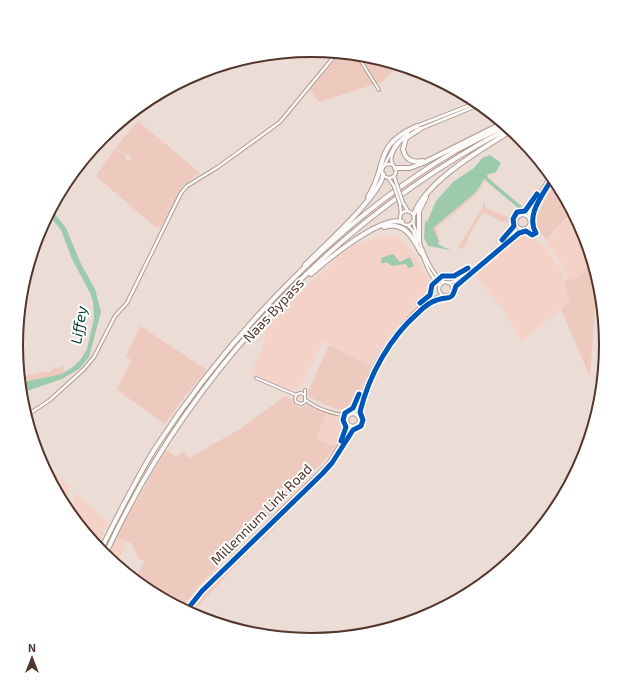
<svg xmlns="http://www.w3.org/2000/svg" width="622" height="690" viewBox="0 0 622 690" font-family="'Exo 2',sans-serif">
<rect width="100%" height="100%" fill="#ecdcd6"/>
<path fill="#f4d2c7" d="M 572,210 L 584,232 L 592,259 L 579,277 L 568,280 L 562,263 L 546,244 Z
M 524,232 L 532,236 L 541,244 L 561,269 L 570,302 L 521,342 L 506,313 L 474,274 L 517,235 Z
M 384,236 L 400,238 L 408,247 L 432,284 L 431,291 L 393,330 L 371,366 L 323,341 L 300,388 L 290,390 L 251,373 L 263,346 L 268,321 L 352,245 Z
M 327,411 L 341,419 L 344,425 L 344,432 L 336,447 L 316,439 Z
M 38,457 L 70,487 L 64,505 L 38,458 Z
M 76,493 L 108,522 L 97,548 L 69,513 Z
M 116,536 L 127,542 L 117,565 L 107,557 Z"/>
<path fill="#eec9bd" d="M 341,53 L 369,56 L 398,65 L 382,82 L 319,102 L 310,90 Z
M 138,121 L 200,173 L 182,186 L 162,227 L 154,226 L 96,176 L 115,148 L 124,155 L 127,161 L 131,160 L 130,156 L 125,155 L 116,147 Z
M 484,179 C 486,191 448,218 438,226 L 436,229 L 439,241 L 434,234 L 433,227 L 471,196 Z
M 556,181 L 572,210 L 547,240 L 535,227 L 534,220 Z
M 483,198 L 486,209 C 496,211 502,216 512,218 L 510,223 L 500,221 L 483,212 C 480,219 475,225 471,232 C 467,239 468,244 461,250 L 459,246 L 483,207 Z
M 590,263 L 594,266 L 597,277 L 590,377 L 561,309 L 570,302 L 564,282 L 565,281 L 579,277 Z
M 140,326 L 207,370 L 185,396 L 165,424 L 117,390 L 131,360 L 126,356 Z
M 329,345 L 371,366 L 352,407 C 340,415 320,401 309,397 L 308,392 Z
M 63,365 L 65,372 L 62,374 L 28,381 L 20,385 L 19,378 L 46,371 L 49,373 L 56,366 L 57,369 Z
M 285,396 L 292,399 L 293,403 L 300,408 L 307,404 L 327,411 L 316,439 L 336,447 L 308,478 L 306,476 L 307,480 L 260,525 L 257,524 L 259,527 L 232,553 L 229,552 L 231,554 L 201,584 L 181,608 L 147,590 L 133,579 L 137,576 L 144,561 L 139,559 L 131,543 L 116,536 L 166,450 L 176,457 L 183,452 L 189,458 L 240,429 Z
M 312,484 L 314,486 L 263,540 L 258,538 Z
M 255,539 L 258,542 C 236,566 213,589 191,614 L 187,612 L 220,575 Z"/>
<path fill="#9dcaad" d="M 490,155 L 501,163 L 496,172 L 487,175 L 488,178 L 524,208 L 518,208 L 484,179 L 476,192 L 433,228 L 439,241 L 438,244 C 444,248 449,248 454,253 L 450,250 L 428,246 L 424,238 L 425,222 L 428,220 L 436,201 L 453,182 L 474,168 L 482,158 Z
M 51,209 L 66,228 L 81,264 L 95,289 L 101,312 L 89,357 L 79,369 L 62,379 L 21,393 L 20,385 L 28,381 L 62,374 L 74,366 L 81,359 L 87,349 L 94,318 L 93,301 L 90,293 L 72,259 L 61,230 L 48,214 Z
M 393,254 L 400,262 L 410,257 L 414,266 L 408,268 L 406,264 L 392,266 L 386,262 L 382,264 L 381,258 Z"/>
<g fill="none" stroke-linecap="round" stroke-linejoin="round">
<g stroke="#ad9a93" stroke-width="4">
<path id="street" d="M 357,55 L 379,90
M 256,378 L 296,395
M 305,390 L 305,402 L 301,404 L 296,402 L 295,399 L 297,394 L 301,393 L 305,395
M 306,400 C 315,408 337,416 349,415
M 342,416 L 348,423"/>
</g>
<g stroke="#ad9a93" stroke-width="4.5">
<path id="secondary" d="M 417,126 L 478,102
M 420,129 L 481,104
M382 171a7 7 0 1 1 14 0a7 7 0 1 1-14 0Z
M 393,165 C 387,156 398,143 405,137
M 384,166 L 395,145 L 408,133
M 394,176 L 397,185
M 389,179 L 394,186
M 403,203 L 408,211
M 400,204 L 401,214
M400 218a7 7 0 1 1 14 0a7 7 0 1 1-14 0Z
M516 222a7 7 0 1 1 14 0a7 7 0 1 1-14 0Z
M 529,219 L 529,213 L 551,175
M 413,222 C 418,239 429,274 444,282
M 408,225 L 413,231 L 417,243
M 421,252 L 429,271 L 439,286
M439 289a7 7 0 1 1 14 0a7 7 0 1 1-14 0Z
M 448,283 C 468,279 501,247 515,232 L 521,229
M347 420a6 6 0 1 1 12 0a6 6 0 1 1-12 0Z
M 353,414 C 362,402 365,386 372,372 C 383,349 417,298 444,296
M 26,416 L 50,400 L 84,369 L 94,357 L 115,316 L 127,303 L 181,193 L 187,186 L 218,167 L 280,122 L 337,53
M 185,610 L 202,589 L 327,465 C 335,455 346,432 354,426"/>
</g>
<g stroke="#ad9a93" stroke-width="6">
<path id="highway" d="M 420,129 L 406,138 L 403,149 C 405,160 413,163 423,161
M 395,168 L 410,168 L 423,163 L 503,123
M 368,197 C 389,164 372,146 417,126
M 414,214 C 427,180 481,150 512,130
M 384,227 C 405,221 413,238 421,253
M 419,241 L 419,211 L 426,197
M 305,265 C 321,249 383,193 383,174
M 311,274 C 327,260 381,215 402,222
M 100,551 C 118,516 135,480 156,447 C 229,335 336,222 452,153 C 469,143 488,135 506,125
M 105,555 C 188,375 333,220 509,128"/>
</g>
<use href="#street" stroke="#fcfaf9" stroke-width="2"/>
<use href="#secondary" stroke="#fcfaf9" stroke-width="2.5"/>
<use href="#highway" stroke="#fcfaf9" stroke-width="4"/>
<g stroke="#ad9a93" stroke-width="4.5" stroke-linecap="butt">
<path id="secondary-bridge" d="M 397,185 L 403,203
M 394,186 L 400,204"/>
</g>
<use href="#secondary-bridge" stroke="#fcfaf9" stroke-width="2.5"/>
<g stroke="#fff" stroke-width="8">
<path id="cycleway" d="M 502,240 L 514,226 L 513,219 L 517,212 L 525,211 L 537,194
M 420,303 L 430,295 L 432,285 L 442,276 L 454,276 L 468,268
M 341,441 L 346,427 L 343,420 L 345,413 L 353,408 L 359,394
M 186,611 L 202,591 L 322,474 L 332,463 L 353,430 L 361,426 L 363,420 L 360,412 C 369,375 390,337 419,312 C 424,307 430,302 437,300 C 450,295 451,303 456,286 L 519,233 L 526,231 L 532,235 L 536,233 C 525,214 544,194 553,177"/>
</g>
<use href="#cycleway" stroke="#0057b8" stroke-width="5"/>
</g>
<g text-anchor="middle" dominant-baseline="central" stroke-width="4" stroke-linejoin="round" paint-order="stroke">
<g font-size="14" fill="#52352b" stroke="#fff">
<text transform="translate(273 310) rotate(-47)">Naas Bypass</text>
<text transform="translate(261 514) rotate(-45)">Millennium Link Road</text>
</g>
<g font-size="15" font-style="italic" fill="#023f26" stroke="#fff">
<text transform="translate(78 325) rotate(-81)">Liffey</text>
</g>
</g>
<path d="M0 0H622V690H0ZM23 345a288 288 0 1 1 576 0a288 288 0 1 1-576 0Z" fill="#fff" fill-rule="evenodd"/>
<path fill="none" stroke="#52352b" stroke-width="2" d="M23 345a288 288 0 1 1 576 0a288 288 0 1 1-576 0Z"/>
<g transform="translate(32 658)" stroke="#ffffff" stroke-width="3" paint-order="stroke">
<path d="M0-3L7 15L0 10L-7 15Z" fill="#52352b"/>
<text y="-6" font-size="11" font-weight="bold" text-anchor="middle" fill="#52352b">N</text>
</g>
</svg>
